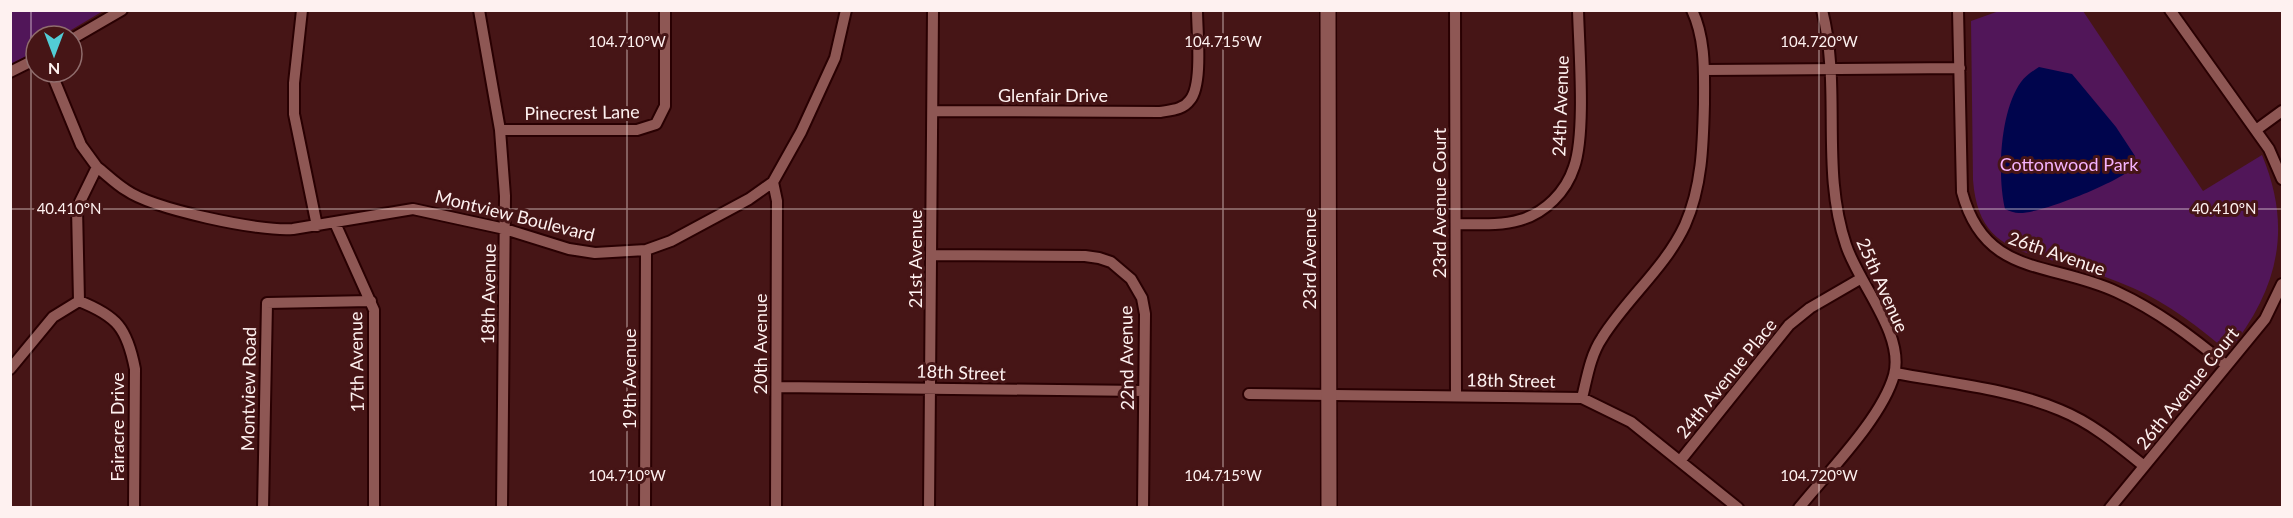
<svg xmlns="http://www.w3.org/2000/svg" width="2293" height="518" viewBox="0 0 2293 518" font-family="Lato,sans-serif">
<rect width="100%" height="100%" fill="#461516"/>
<path fill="#511659" d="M 11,10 L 103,10 L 103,11 L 61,36 L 36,36 L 36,51 L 11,64 Z
M 1999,11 L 2083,11 L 2203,191 L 2262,155 C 2293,229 2278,290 2228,352 C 2199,327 2169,304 2133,288 C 2114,280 2093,272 2073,266 C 2018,251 1978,247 1973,180 L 1971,21 Z"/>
<path fill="#00054d" d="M 2039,67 L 2072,74 L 2116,127 L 2135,156 L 2136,165 C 2123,181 2040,214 2019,213 C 2015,213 2009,211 2005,209 C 1997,175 2000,111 2021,82 C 2025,76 2033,71 2039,67 Z"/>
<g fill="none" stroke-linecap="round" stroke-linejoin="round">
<g stroke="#290002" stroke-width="14">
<path id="street" d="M 302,10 L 294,83 L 294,114 L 317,226
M 479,10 L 500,130 L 505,196 L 502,508
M 1455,10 L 1456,396
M 1958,10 L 1962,192 C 1985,278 2051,261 2117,292 C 2158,311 2192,337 2226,365
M 2170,10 L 2269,149 L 2282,179
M 72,39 L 122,10
M 1704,70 L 1960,68
M 10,72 L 36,59
M 51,72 L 81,145 L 97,167 L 77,208 L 79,301
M 934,111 L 1160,112 C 1171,110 1183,110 1190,100 C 1203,85 1197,31 1197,10
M 500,130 L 637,130 L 656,124 L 665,106 L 665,10
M 2256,130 L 2282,111
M 97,167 C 106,174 116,184 126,190 C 153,209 260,232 293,229 L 413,209 L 505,229 L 569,249 L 595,253 L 646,250 L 671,241 L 749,199 L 773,182 L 801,132 L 835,58 L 846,10
M 773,182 L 777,201 L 776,508
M 335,223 L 374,310 L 374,508
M 1456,224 C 1477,224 1500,226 1520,220 C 1545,213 1566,192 1574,167 C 1586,133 1579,50 1578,10
M 932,255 L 1085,256 L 1099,258 L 1111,262 L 1131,279 L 1142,298 L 1145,314 L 1143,508
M 79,301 C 117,316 127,328 135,369 L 134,508
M 10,369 L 53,317 L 79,301
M 1895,373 C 1948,383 2011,389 2060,410 C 2092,423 2118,445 2144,466
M 777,387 L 1144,391
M 1249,394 L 1582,398 L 1631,422 L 1738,508
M 1582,398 C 1587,378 1590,356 1602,338 C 1627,298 1665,268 1685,225 C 1702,187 1703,145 1704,104 C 1704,73 1706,40 1692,10
M 1680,461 L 1789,325 L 1810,308 L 1860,279
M 263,508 L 267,303 L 371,301
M 645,508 L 646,250
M 929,508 L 933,10
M 1799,508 C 1828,472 1882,418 1894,375 C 1905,334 1858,283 1846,245 C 1820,169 1842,88 1822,10
M 2110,508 L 2265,319 L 2282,284"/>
</g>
<g stroke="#290002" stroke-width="18">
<path id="secondary" d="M 1328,10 L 1329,508"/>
</g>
<use href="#street" stroke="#8e5754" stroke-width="10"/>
<use href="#secondary" stroke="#8e5754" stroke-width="15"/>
</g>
<path fill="none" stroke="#fef1f0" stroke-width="1.5" stroke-opacity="0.45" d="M 31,10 L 31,508M 627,10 L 627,508M 1223,10 L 1223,508M 1819,10 L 1819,508M 10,209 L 2282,209"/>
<g text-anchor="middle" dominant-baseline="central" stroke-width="6" stroke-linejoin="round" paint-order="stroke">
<g font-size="18" fill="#fef1f0" stroke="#461516">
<text x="1053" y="95">Glenfair Drive</text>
<text transform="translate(1560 106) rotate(-88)">24th Avenue</text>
<text transform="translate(582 112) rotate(-1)">Pinecrest Lane</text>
<text transform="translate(1439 203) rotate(-90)">23rd Avenue Court</text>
<text transform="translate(515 215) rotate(14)">Montview Boulevard</text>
<text transform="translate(2057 253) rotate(19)">26th Avenue</text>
<text transform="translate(915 259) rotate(-90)">21st Avenue</text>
<text transform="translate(1309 259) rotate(-90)">23rd Avenue</text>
<text transform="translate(1883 285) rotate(66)">25th Avenue</text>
<text transform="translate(488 294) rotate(-89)">18th Avenue</text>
<text transform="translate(760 344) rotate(-90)">20th Avenue</text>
<text transform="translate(1126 358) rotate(-91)">22nd Avenue</text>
<text transform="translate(356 362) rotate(-91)">17th Avenue</text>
<text transform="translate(961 372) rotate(2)">18th Street</text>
<text transform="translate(1726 378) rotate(-51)">24th Avenue Place</text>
<text transform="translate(629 379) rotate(-90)">19th Avenue</text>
<text transform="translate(1511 380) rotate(1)">18th Street</text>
<text transform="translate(2187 388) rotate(-51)">26th Avenue Court</text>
<text transform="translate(248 389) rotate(-89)">Montview Road</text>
<text transform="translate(117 427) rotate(-90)">Fairacre Drive</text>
</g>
<g font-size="18" fill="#f5b2fd" stroke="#461516">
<text x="2069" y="164">Cottonwood Park</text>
</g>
</g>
<g font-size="15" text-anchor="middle" fill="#fef1f0" stroke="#461516" stroke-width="6" stroke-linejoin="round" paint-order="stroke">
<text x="627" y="47">104.710°W</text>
<text x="1223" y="47">104.715°W</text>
<text x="1819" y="47">104.720°W</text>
<text x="2224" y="214">40.410°N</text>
<text x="69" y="214">40.410°N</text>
<text x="627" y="481">104.710°W</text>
<text x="1223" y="481">104.715°W</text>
<text x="1819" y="481">104.720°W</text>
</g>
<rect width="2293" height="518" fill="none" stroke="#fef1f0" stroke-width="24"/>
<g transform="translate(54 54) rotate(180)"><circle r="28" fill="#461516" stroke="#906d6d" stroke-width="1.5"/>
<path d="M0-4.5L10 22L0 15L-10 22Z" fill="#52ccd6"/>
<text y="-9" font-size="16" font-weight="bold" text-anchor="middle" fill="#fef1f0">N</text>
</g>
</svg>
